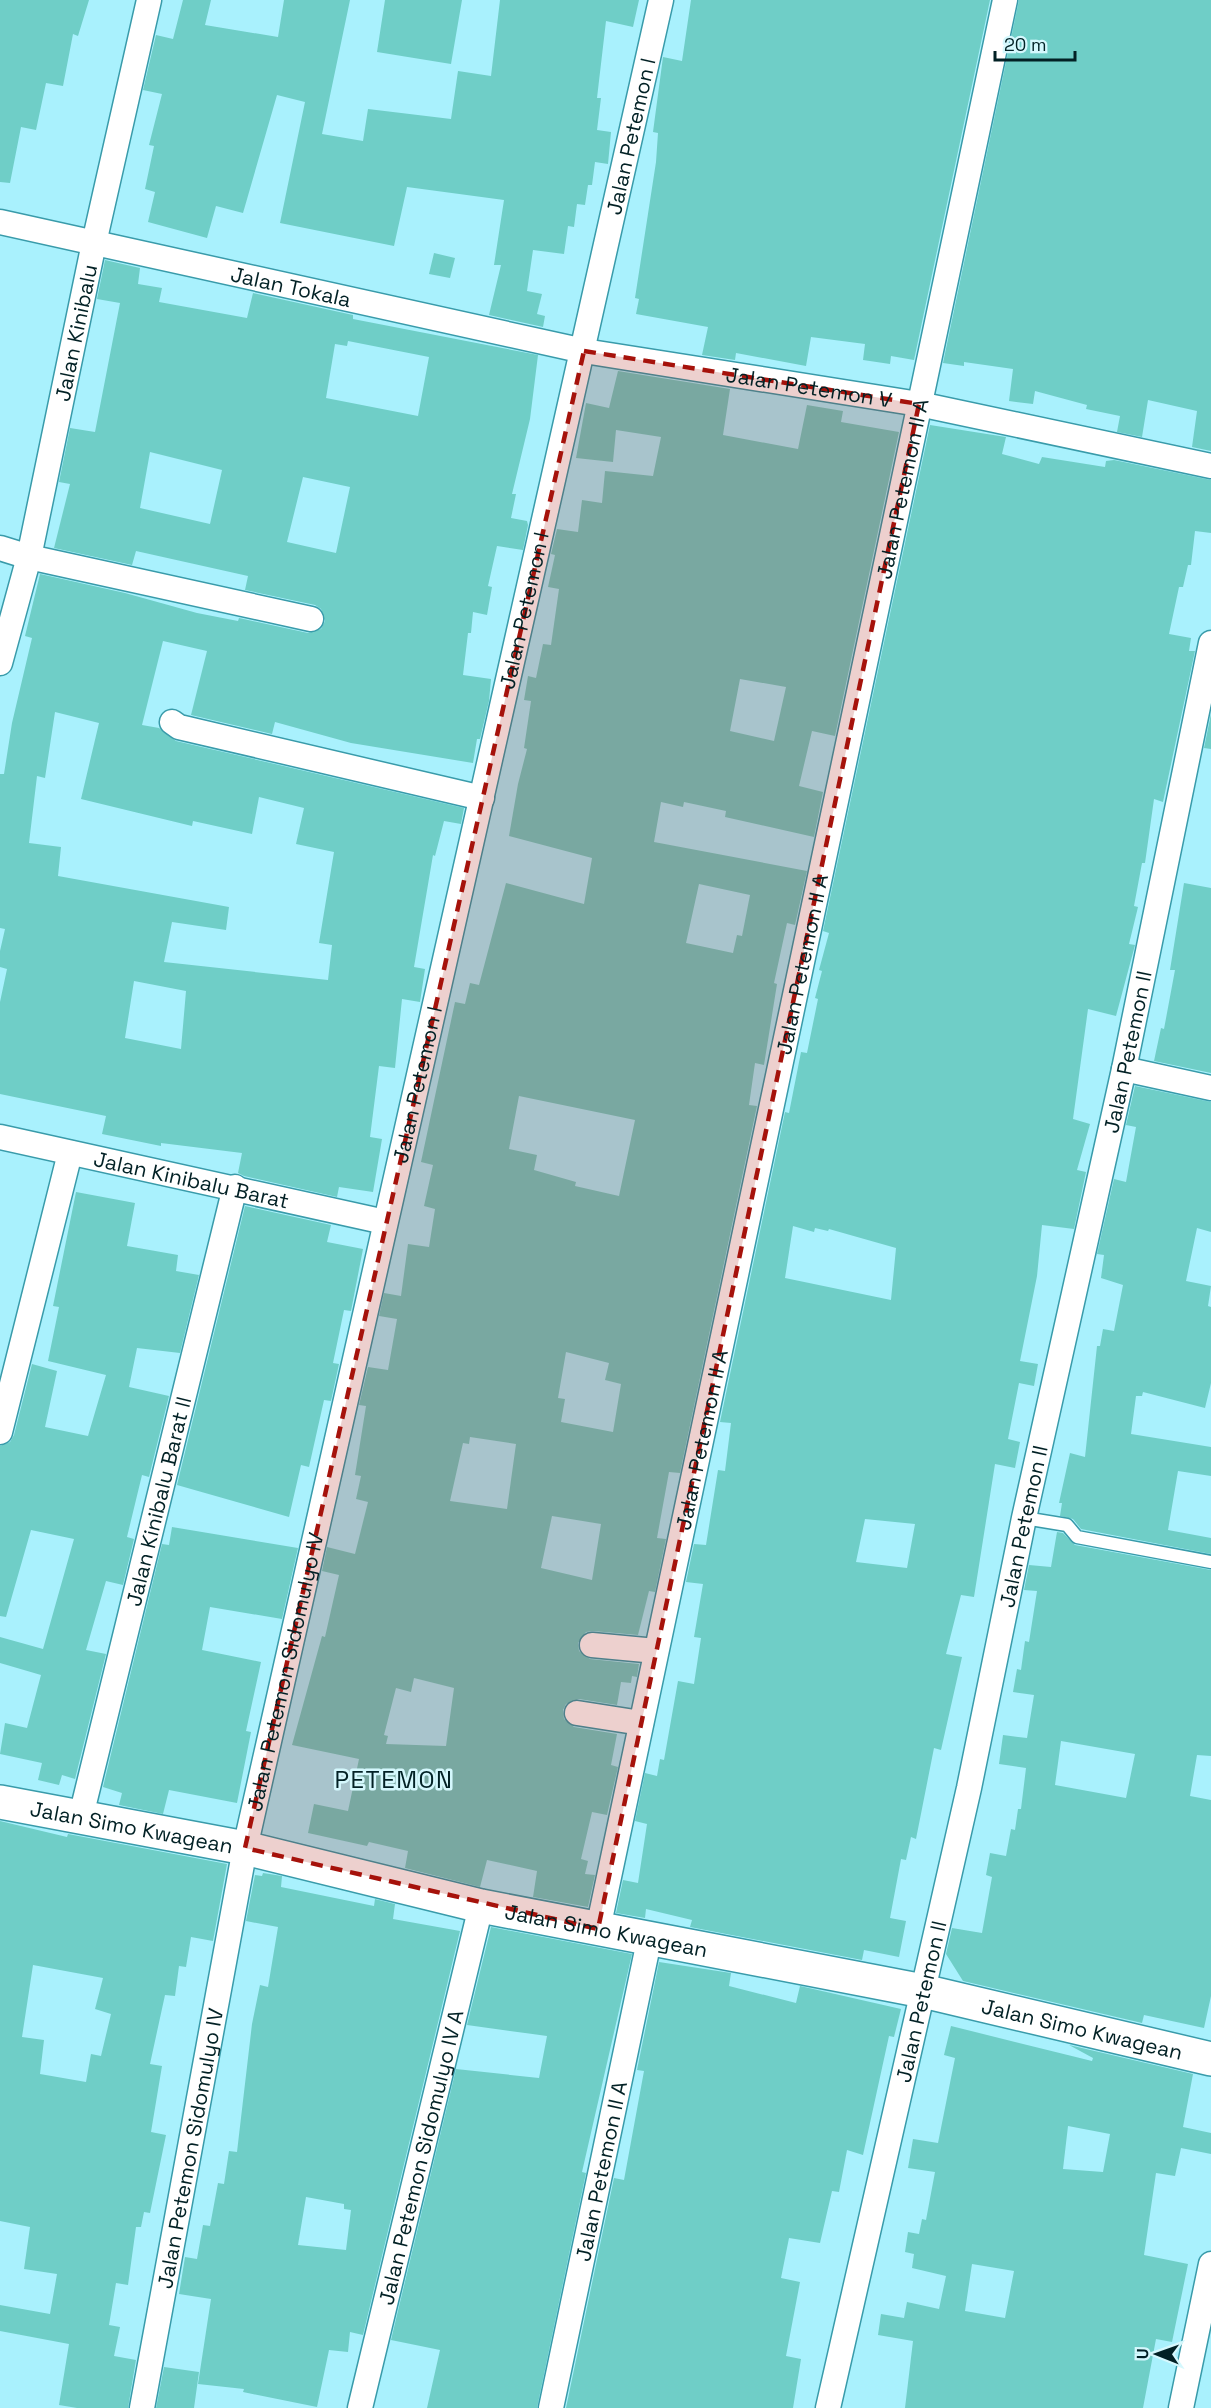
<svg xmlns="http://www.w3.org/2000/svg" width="1211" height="2408" viewBox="0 0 1211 2408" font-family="'Space Grotesk',sans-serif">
<rect width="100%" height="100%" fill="#a9f1fd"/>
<path fill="#6fcec7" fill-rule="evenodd" d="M 0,0 L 89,0 L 78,36 L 73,34 L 63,86 L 46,83 L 36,130 L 21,127 L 10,183 L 0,182 Z
M 183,0 L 211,0 L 205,25 L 278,37 L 284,0 L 350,0 L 322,134 L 363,141 L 368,109 L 451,119 L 458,71 L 491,76 L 500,0 L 639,0 L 633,27 L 606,21 L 597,98 L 601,98 L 597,130 L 611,132 L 608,164 L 595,162 L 592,185 L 588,185 L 585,205 L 577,204 L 574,227 L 568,226 L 564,254 L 533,250 L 527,291 L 542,294 L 537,314 L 545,316 L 543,327 L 489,315 L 501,265 L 494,265 L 504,200 L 407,187 L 394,246 L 280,223 L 305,102 L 277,95 L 243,213 L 216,206 L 207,238 L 148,222 L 155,192 L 145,189 L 154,146 L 149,145 L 162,94 L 143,90 L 156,35 L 173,39 Z
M 385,0 L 462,0 L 451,64 L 377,52 Z
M 691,0 L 990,0 L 914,360 L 891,356 L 890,364 L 863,360 L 865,344 L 811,337 L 806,366 L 736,353 L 735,360 L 702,355 L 708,327 L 636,314 L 639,299 L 635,298 L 656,162 L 658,133 L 653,132 L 663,57 L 682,61 Z
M 1019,0 L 1211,0 L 1211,451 L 1192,447 L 1197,411 L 1148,400 L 1142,437 L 1117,432 L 1120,416 L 1086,409 L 1087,405 L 1035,391 L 1033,404 L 1009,401 L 1013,369 L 964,362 L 964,366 L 943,363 Z
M 434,253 L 455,258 L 450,278 L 429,274 Z
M 105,260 L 140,268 L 138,284 L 162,288 L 159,302 L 247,318 L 253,293 L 353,315 L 353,319 L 538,355 L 530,419 L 512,494 L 516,494 L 511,518 L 527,521 L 528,525 L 523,550 L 497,546 L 488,586 L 492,587 L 487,615 L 473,612 L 471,633 L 468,633 L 463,675 L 491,679 L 489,701 L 480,739 L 477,739 L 473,763 L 351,743 L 275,722 L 272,734 L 191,715 L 207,651 L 163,641 L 142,725 L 159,728 L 176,741 L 464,808 L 461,824 L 444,821 L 435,856 L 433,855 L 414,967 L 425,969 L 420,1002 L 402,999 L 395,1068 L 379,1066 L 370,1137 L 382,1139 L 373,1192 L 339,1187 L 337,1197 L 244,1176 L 238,1173 L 242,1153 L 161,1143 L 161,1146 L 102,1134 L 106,1116 L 0,1094 L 0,1002 L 7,969 L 0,967 L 0,951 L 5,929 L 0,928 L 0,774 L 4,774 L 12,723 L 32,638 L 25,636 L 40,574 L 125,593 L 197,613 L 238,621 L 239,618 L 308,633 L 321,629 L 325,621 L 321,609 L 315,605 L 245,590 L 248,576 L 136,551 L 132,565 L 54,548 L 70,484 L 59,482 L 70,428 L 95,432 L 120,303 L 97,299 ZM 348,341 L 429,357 L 418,416 L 326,398 L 335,344 L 347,346 ZM 150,452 L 222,470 L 210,524 L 140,508 ZM 303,477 L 350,487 L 336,553 L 287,542 ZM 55,712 L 99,723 L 81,799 L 192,826 L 193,821 L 252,834 L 259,797 L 304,808 L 296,844 L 334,852 L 319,943 L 332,945 L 328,980 L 164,962 L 172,922 L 226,930 L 229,907 L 58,876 L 61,847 L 29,843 L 37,776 L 45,778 ZM 134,981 L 186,991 L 181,1049 L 125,1038 Z
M 618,371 L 730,389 L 723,435 L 798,449 L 807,405 L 843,411 L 841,422 L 899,432 L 835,736 L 812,731 L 799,786 L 823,792 L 814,837 L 725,817 L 726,811 L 684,802 L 683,807 L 661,802 L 654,842 L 807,871 L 795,925 L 787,923 L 774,983 L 777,984 L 764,1065 L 755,1063 L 749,1105 L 757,1106 L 680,1473 L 669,1472 L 657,1538 L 666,1539 L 655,1592 L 649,1591 L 638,1635 L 593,1631 L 586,1632 L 578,1643 L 579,1651 L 590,1659 L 639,1664 L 637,1677 L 632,1676 L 631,1683 L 621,1682 L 617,1705 L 579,1699 L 566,1704 L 563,1710 L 564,1719 L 574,1727 L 617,1734 L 611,1765 L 618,1767 L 607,1815 L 592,1812 L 581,1859 L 588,1861 L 585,1874 L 595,1875 L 588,1907 L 533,1897 L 537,1871 L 487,1860 L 480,1887 L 405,1868 L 408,1851 L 369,1842 L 367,1846 L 308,1833 L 314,1804 L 348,1811 L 359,1759 L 292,1745 L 322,1636 L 325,1637 L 339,1575 L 322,1571 L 327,1547 L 355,1554 L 368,1502 L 356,1499 L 361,1476 L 355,1475 L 366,1406 L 359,1405 L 368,1367 L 388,1370 L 397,1319 L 379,1316 L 384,1293 L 401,1296 L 408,1244 L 429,1247 L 435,1209 L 424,1206 L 433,1165 L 421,1162 L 455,1002 L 465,1004 L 470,983 L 479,985 L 506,883 L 584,904 L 592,858 L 509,836 L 518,784 L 527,749 L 524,748 L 531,701 L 524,700 L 528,676 L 536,678 L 543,644 L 551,645 L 559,589 L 548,587 L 555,555 L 551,554 L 557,529 L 578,532 L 582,500 L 602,503 L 605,471 L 653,476 L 661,437 L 616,430 L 613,462 L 576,458 L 586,403 L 609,408 ZM 740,679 L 786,687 L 774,741 L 730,731 ZM 699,884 L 750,895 L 742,936 L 737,935 L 733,953 L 686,943 ZM 519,1096 L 635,1120 L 619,1196 L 575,1186 L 576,1182 L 534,1170 L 537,1155 L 509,1149 ZM 566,1352 L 609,1363 L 605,1380 L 621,1384 L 613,1432 L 561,1422 L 565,1399 L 558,1398 ZM 470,1437 L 516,1444 L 507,1509 L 450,1501 L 463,1443 L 469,1444 ZM 552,1516 L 601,1524 L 592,1580 L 541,1568 ZM 414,1678 L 454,1688 L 446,1746 L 386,1744 L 388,1736 L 384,1735 L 396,1688 L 411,1692 Z
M 930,425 L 1006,437 L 1002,454 L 1039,464 L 1042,457 L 1105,467 L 1106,461 L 1114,460 L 1211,480 L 1211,533 L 1195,531 L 1191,565 L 1188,565 L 1183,587 L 1179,587 L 1169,634 L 1191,638 L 1189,651 L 1195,651 L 1163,802 L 1154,799 L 1145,863 L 1142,863 L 1134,906 L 1138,907 L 1129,944 L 1135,945 L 1116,1016 L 1088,1009 L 1073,1119 L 1090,1124 L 1077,1170 L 1086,1172 L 1074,1229 L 1042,1225 L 1037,1276 L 1020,1361 L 1038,1364 L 1034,1386 L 1019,1383 L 1008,1439 L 1020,1442 L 1015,1468 L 995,1464 L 974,1597 L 961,1595 L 946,1654 L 962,1657 L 941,1750 L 934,1748 L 916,1839 L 911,1837 L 906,1860 L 901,1859 L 890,1918 L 906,1921 L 899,1957 L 864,1950 L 862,1960 L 690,1927 L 692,1920 L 646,1909 L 645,1918 L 616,1913 L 623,1880 L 638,1883 L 647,1824 L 635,1821 L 645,1773 L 657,1776 L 660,1759 L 664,1760 L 678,1681 L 694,1684 L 701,1638 L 694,1637 L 703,1584 L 686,1582 L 694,1544 L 706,1545 L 718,1470 L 725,1471 L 731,1423 L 720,1422 L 785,1112 L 789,1113 L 801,1052 L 807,1053 L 818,999 L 815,998 L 822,971 L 819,970 L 829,933 L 823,931 ZM 793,1226 L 814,1232 L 815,1228 L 828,1231 L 829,1229 L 896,1248 L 891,1300 L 785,1278 ZM 865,1519 L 915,1524 L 907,1568 L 856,1562 Z
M 1211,714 L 1211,749 L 1204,748 Z
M 1184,883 L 1211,888 L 1211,1073 L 1154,1061 L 1161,1028 L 1164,1029 L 1175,970 L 1170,970 Z
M 1135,1086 L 1211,1102 L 1211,1232 L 1197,1228 L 1186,1281 L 1211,1286 L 1208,1306 L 1211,1307 L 1211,1383 L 1205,1408 L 1143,1392 L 1142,1396 L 1136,1396 L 1131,1434 L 1211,1447 L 1211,1476 L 1178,1471 L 1168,1530 L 1211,1538 L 1211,1554 L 1081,1529 L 1073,1519 L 1060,1516 L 1062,1503 L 1059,1503 L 1070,1453 L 1085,1457 L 1097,1346 L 1100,1346 L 1103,1329 L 1114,1331 L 1123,1285 L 1101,1278 L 1104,1255 L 1097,1254 L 1114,1179 L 1126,1182 L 1136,1127 L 1126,1125 Z
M 76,1192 L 135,1203 L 127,1246 L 178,1255 L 176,1271 L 199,1275 L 180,1353 L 137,1348 L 129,1387 L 169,1396 L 149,1477 L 142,1475 L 127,1537 L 134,1539 L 123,1585 L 106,1581 L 86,1650 L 106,1654 L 75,1779 L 62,1775 L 59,1785 L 38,1780 L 42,1763 L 0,1754 L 5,1723 L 27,1728 L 41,1675 L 0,1663 L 0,1637 L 43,1649 L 74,1539 L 31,1530 L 6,1617 L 0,1616 L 0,1446 L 10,1442 L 14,1435 L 32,1364 L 57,1371 L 45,1427 L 88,1436 L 106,1375 L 48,1361 L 59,1307 L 53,1306 Z
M 245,1206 L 331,1225 L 327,1242 L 363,1249 L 351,1311 L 344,1310 L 333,1363 L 339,1364 L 331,1401 L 324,1400 L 309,1467 L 301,1465 L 289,1517 L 177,1485 Z
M 172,1527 L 298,1548 L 282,1619 L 210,1607 L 202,1650 L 261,1662 L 246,1731 L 251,1732 L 237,1803 L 169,1790 L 163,1814 L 119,1805 L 122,1793 L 103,1787 L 162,1544 L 169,1545 Z
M 1057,1532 L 1063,1533 L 1075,1545 L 1211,1570 L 1211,1756 L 1197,1755 L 1190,1796 L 1211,1800 L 1211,1996 L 1204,2028 L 1144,2015 L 1142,2023 L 963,1981 L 946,1954 L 952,1928 L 982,1933 L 992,1877 L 986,1875 L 990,1853 L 1006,1856 L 1011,1829 L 1015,1830 L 1018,1809 L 1021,1809 L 1026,1768 L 999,1764 L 1003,1735 L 1027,1738 L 1034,1695 L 1013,1692 L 1017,1669 L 1021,1670 L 1025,1641 L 1029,1642 L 1037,1591 L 1024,1590 L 1029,1565 L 1051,1567 ZM 1061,1741 L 1135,1754 L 1126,1798 L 1055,1785 Z
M 0,1821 L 67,1837 L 68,1834 L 227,1864 L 213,1941 L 191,1937 L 186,1967 L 179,1966 L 175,1996 L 165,1995 L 150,2064 L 162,2066 L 151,2132 L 166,2135 L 150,2213 L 144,2212 L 141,2227 L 136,2227 L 128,2285 L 116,2283 L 109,2325 L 120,2327 L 114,2356 L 136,2360 L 128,2408 L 77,2408 L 59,2405 L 69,2344 L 0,2331 L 0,2305 L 50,2314 L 57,2274 L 24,2269 L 30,2227 L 0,2221 ZM 33,1965 L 103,1978 L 95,2009 L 111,2014 L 101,2056 L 91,2054 L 86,2082 L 40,2074 L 44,2040 L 22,2037 Z
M 263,1873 L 282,1876 L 281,1887 L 374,1906 L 375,1899 L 395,1904 L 393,1919 L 460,1931 L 363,2335 L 350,2332 L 348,2352 L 329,2350 L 317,2407 L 243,2392 L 244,2389 L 198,2384 L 211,2299 L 179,2294 L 185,2257 L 197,2259 L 203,2225 L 210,2226 L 218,2183 L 224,2184 L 229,2151 L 237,2152 L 252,2024 L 260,1985 L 268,1987 L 278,1927 L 246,1921 L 255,1875 L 262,1876 ZM 306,2197 L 344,2204 L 344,2209 L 351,2210 L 346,2250 L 298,2245 Z
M 491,1927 L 632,1954 L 582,2172 L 586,2173 L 537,2408 L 427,2408 L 440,2350 L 391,2340 L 456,2069 L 539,2078 L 547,2036 L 467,2025 Z
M 659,1962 L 731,1973 L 729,1986 L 796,2003 L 800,1986 L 901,2009 L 894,2037 L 889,2036 L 863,2155 L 847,2150 L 839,2192 L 832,2191 L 820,2243 L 789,2238 L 781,2278 L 800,2282 L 786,2356 L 801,2359 L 793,2408 L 566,2408 L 614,2178 L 624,2180 L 644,2071 L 637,2070 Z
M 951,2026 L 1092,2061 L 1093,2058 L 1069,2045 L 1193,2074 L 1183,2127 L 1211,2133 L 1211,2154 L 1181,2148 L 1175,2176 L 1156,2173 L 1144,2255 L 1188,2264 L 1172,2342 L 1156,2339 L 1143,2408 L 905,2408 L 913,2341 L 878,2335 L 881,2314 L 904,2318 L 907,2302 L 939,2309 L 946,2276 L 912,2268 L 914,2254 L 905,2252 L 908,2232 L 919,2234 L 922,2219 L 926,2220 L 935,2172 L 908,2168 L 913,2139 L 938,2143 L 955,2058 L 944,2055 ZM 1068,2126 L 1110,2134 L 1103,2172 L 1063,2169 ZM 972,2264 L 1014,2271 L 1005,2318 L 965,2311 Z
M 164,2367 L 199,2372 L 194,2408 L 156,2408 Z"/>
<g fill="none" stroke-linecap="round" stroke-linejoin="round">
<g stroke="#399baa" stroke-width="15">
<path id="lane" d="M 1024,1518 L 1067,1525 L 1077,1537 L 1211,1562"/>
</g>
<g stroke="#399baa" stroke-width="27">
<g id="street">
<path id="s1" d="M 0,222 L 584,351 L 919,404 L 1211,466"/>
<path d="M 0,548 L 29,557 L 311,619"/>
<path id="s2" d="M 0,663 L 29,557 L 94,243 L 149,0"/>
<path d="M 172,722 L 179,727 L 482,798"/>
<path d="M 1124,1069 L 1211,1088"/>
<path id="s3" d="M 0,1137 L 385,1222"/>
<path d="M 0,1432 L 70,1153"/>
<path d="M 592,1645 L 656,1651"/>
<path d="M 577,1713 L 641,1723"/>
<path id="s4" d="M 81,1816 L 235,1187"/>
<path id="s5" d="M 598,1929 L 1005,0"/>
<path id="s6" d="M 142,2408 L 245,1848 L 661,0"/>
<path id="s7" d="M 360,2408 L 481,1906"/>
<path id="s8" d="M 551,2408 L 650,1936"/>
<path id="s9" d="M 828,2408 L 969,1788 L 1024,1518 L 1124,1069 L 1211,643"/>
<path d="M 1181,2408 L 1211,2264"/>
</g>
</g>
<g stroke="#399baa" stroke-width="36">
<g id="secondary">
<path id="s10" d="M 0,1802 L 245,1848 L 481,1906 L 923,1991 L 1211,2059"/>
</g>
</g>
<use href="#lane" stroke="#fff" stroke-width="12"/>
<use href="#street" stroke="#fff" stroke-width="24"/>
<use href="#secondary" stroke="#fff" stroke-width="33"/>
</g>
<path fill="#a6120b" fill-opacity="0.2" stroke="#a6120b" stroke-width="4.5" stroke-dasharray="12 8" stroke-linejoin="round" d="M 584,351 L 919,404 L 598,1929 L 245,1848 Z"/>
<g text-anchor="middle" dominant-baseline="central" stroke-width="5" stroke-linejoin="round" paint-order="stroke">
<g font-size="21" fill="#022125" stroke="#d5f8fd">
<text stroke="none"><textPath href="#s6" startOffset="2324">Jalan Petemon I</textPath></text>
<text stroke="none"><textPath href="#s1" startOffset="298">Jalan Tokala</textPath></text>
<text stroke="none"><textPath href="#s2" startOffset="339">Jalan Kinibalu</textPath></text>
<text stroke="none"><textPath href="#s1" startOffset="826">Jalan Petemon V</textPath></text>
<text stroke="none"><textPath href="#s5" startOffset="1472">Jalan Petemon II A</textPath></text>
<text stroke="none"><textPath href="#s6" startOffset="1838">Jalan Petemon I</textPath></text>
<text stroke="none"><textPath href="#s5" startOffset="986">Jalan Petemon II A</textPath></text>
<text stroke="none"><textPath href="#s9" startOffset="1389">Jalan Petemon II</textPath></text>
<text stroke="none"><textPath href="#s6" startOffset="1352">Jalan Petemon I</textPath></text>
<text stroke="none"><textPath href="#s3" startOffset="196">Jalan Kinibalu Barat</textPath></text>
<text stroke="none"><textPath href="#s5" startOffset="500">Jalan Petemon II A</textPath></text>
<text stroke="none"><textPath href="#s4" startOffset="324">Jalan Kinibalu Barat II</textPath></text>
<text stroke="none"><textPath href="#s9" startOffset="903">Jalan Petemon II</textPath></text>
<text stroke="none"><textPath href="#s6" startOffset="750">Jalan Petemon Sidomulyo IV</textPath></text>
<text stroke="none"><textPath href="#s10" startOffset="134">Jalan Simo Kwagean</textPath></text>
<text stroke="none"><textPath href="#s10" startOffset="620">Jalan Simo Kwagean</textPath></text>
<text stroke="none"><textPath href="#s9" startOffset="417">Jalan Petemon II</textPath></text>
<text stroke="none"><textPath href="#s10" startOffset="1106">Jalan Simo Kwagean</textPath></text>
<text stroke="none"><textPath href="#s6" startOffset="264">Jalan Petemon Sidomulyo IV</textPath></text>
<text stroke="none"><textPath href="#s7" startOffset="258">Jalan Petemon Sidomulyo IV A</textPath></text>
<text stroke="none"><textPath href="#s8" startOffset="242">Jalan Petemon II A</textPath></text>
</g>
<g font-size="24" letter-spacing="1.5" fill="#022125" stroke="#d5f8fd">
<text x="394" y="1779">PETEMON</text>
</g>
</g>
<g transform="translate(1157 2354) rotate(271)" stroke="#d5f8fd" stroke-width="4.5" paint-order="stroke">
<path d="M0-4.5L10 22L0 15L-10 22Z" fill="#022125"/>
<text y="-9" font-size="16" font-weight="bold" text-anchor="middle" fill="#022125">U</text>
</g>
<path d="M995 51v9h80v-9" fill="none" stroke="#022125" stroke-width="3"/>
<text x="1004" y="51" font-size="18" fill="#022125" stroke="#d5f8fd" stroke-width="4.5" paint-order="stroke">20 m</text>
</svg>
